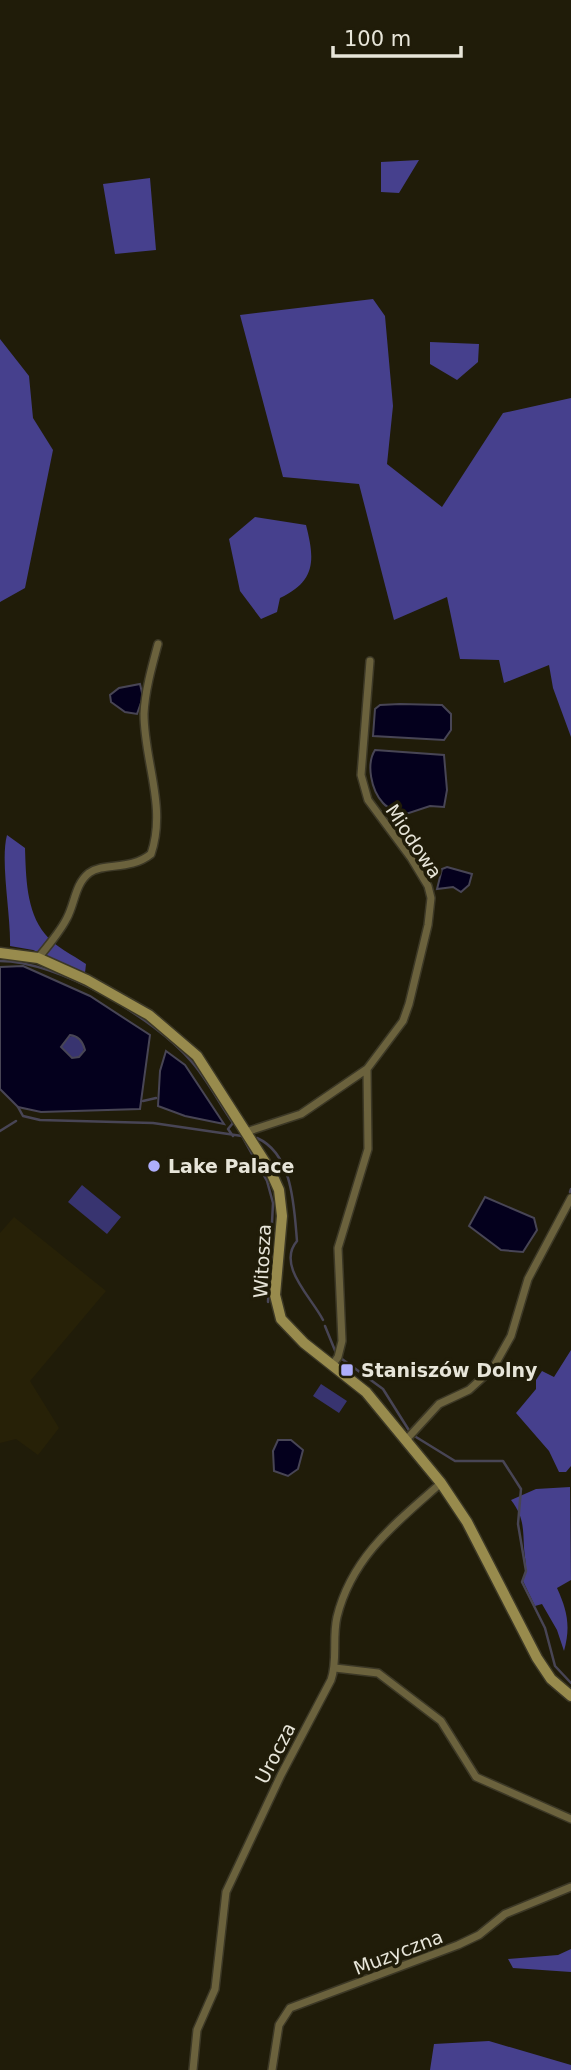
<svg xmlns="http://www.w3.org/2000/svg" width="571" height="2070" viewBox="0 0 571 2070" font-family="'DejaVu Sans',sans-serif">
<rect width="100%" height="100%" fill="#201c09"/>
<path fill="#272107" d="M 14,1217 L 106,1291 L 30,1381 L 59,1428 L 38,1455 L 16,1439 L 0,1443 L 0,1233 Z"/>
<path fill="#383470" d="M62 1047a11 11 0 1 1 22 0a11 11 0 1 1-22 0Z
M 82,1185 L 121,1217 L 107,1234 L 68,1202 Z
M 321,1384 L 347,1401 L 339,1413 L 313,1396 Z"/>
<path fill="#46408d" d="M 419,160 L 399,193 L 381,192 L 381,162 Z
M 150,178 L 156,250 L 115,254 L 103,184 Z
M 373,299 L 385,316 L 393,406 L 387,464 L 442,507 L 503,413 L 571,398 L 571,737 L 553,688 L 549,665 L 504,683 L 499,660 L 460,659 L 447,597 L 394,620 L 359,484 L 283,477 L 240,315 Z
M 0,339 L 29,376 L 33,418 L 53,450 L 25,588 L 0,602 Z
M 430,342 L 479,344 L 478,362 L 457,380 L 430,364 Z
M 255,517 L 306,525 C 315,560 316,581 280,598 L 277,612 L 261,619 L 240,591 L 229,539 Z
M 7,835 L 25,848 C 26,876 26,911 45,934 C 55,947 73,955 86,964 L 85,973 L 33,950 L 10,946 C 11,915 0,861 7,835 Z
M 571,1350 L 571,1466 L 566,1472 L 559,1472 L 549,1451 L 516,1413 L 536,1389 L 536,1380 L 542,1371 L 554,1377 Z
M 570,1487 L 571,1580 L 557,1588 C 567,1610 571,1626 564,1651 L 557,1630 L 542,1604 L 535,1606 L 523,1581 C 528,1568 525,1561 524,1548 C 523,1528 524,1517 511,1500 L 536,1489 Z
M 571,1949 L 571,1972 L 513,1968 L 508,1959 L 558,1955 Z
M 489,2041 L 571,2065 L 571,2070 L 430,2070 L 434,2044 Z"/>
<path fill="#04001d" stroke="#484555" stroke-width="2" fill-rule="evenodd" d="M 140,684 L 143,697 L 137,714 L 125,712 L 111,702 L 110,695 L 119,688 Z
M 400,704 L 442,705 L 451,714 L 451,730 L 444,740 L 373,736 L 375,709 L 380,705 Z
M 375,750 L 444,755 L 447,790 L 444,807 L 430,806 L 403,815 C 396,811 388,809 383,803 C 371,790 366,764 375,750 Z
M 447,867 L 472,874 L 469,885 L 461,892 L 453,887 L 437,889 L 442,869 Z
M 23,966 L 90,996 L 150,1035 L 140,1109 L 41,1112 L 18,1107 L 0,1089 L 0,967 ZM 70,1035 C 79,1036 83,1042 85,1050 L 79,1057 L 72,1058 L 61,1047 Z
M 166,1051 L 185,1065 L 224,1124 L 185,1116 L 158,1106 L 160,1071 Z
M 485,1197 L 534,1218 L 537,1230 L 523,1252 L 501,1250 L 469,1226 Z
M 278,1440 L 291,1440 L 303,1450 L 298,1469 L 288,1476 L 274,1471 L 273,1451 Z"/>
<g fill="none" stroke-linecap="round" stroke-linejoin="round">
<path stroke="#484555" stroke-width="2.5" d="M 0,961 C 58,961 153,1017 191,1061 C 207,1079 219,1103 233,1123 L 228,1129 L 233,1136
M 143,1101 L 156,1098
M 18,1107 L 23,1116 L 40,1120 L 153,1123 L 242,1136 L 267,1181 L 273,1203 L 268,1302
M 0,1131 L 16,1121
M 257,1138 C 293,1154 294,1207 297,1241 C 276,1265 312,1298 323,1320
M 570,1192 L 571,1189
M 325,1326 L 336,1353
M 342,1359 L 383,1389 L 410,1432
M 416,1437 L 455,1461 L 503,1461 L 521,1489 L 518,1524 L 526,1571 L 522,1582 L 545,1628 L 555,1666 L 571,1683"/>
<g stroke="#3c3826" stroke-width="10">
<path id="street" d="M 38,958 C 48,946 60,932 67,918 C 75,903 75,884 89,873 C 104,862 130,871 151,854 C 167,807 144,761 144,714 C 145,691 152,666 158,644
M 246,1132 L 301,1114 L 367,1069 L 403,1021 L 409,1004 L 428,925 L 431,898 L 428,886 L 411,858 L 368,800 L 361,775 L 370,661
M 333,1364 L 338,1357 L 342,1341 L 338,1248 L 368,1149 L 367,1069
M 406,1440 L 439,1404 L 469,1390 L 493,1368 L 511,1336 L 528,1279 L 571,1198
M 335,1668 L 378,1673 L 441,1721 L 476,1777 L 571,1819
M 193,2070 L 197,2030 L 215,1989 L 226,1892 L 281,1775 L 331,1680 C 338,1661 332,1638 337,1617 C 352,1556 397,1522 441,1483
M 272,2070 L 279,2025 L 290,2008 L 458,1945 L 479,1935 L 505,1914 L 571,1887"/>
</g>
<g stroke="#3c3826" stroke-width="13">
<path id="secondary" d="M 0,953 L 38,958 L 87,980 L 149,1015 L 197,1056 L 270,1170 L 279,1190 L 282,1216 L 275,1295 L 281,1319 L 304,1343 L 366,1392 L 441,1483 L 467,1522 L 537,1658 L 551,1679 L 571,1696"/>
</g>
<use href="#street" stroke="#6b623d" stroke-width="7"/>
<use href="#secondary" stroke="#988b4d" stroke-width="10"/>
</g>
<g fill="#aeaefb" stroke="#201c09" stroke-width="2.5">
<circle cx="154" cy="1166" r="7"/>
<rect x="340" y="1363" width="14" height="14" rx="3.5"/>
</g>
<g text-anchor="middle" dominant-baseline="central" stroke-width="7" stroke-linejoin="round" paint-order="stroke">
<g font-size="19" fill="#e7e5d9" stroke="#201c09">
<text transform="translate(414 841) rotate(56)">Miodowa</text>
<text transform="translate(262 1261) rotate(-87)">Witosza</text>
<text transform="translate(275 1753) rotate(-63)">Urocza</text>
<text transform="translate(398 1952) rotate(-21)">Muzyczna</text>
</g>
<g font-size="19" font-weight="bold" fill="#e7e5d9" stroke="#201c09" text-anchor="start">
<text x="168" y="1166">Lake Palace</text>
<text x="361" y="1370">Staniszów Dolny</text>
</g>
</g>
<path d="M333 46v10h128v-10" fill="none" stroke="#e7e5d9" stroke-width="3.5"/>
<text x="344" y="46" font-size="21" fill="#e7e5d9" stroke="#201c09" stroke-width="5" paint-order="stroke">100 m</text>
</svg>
